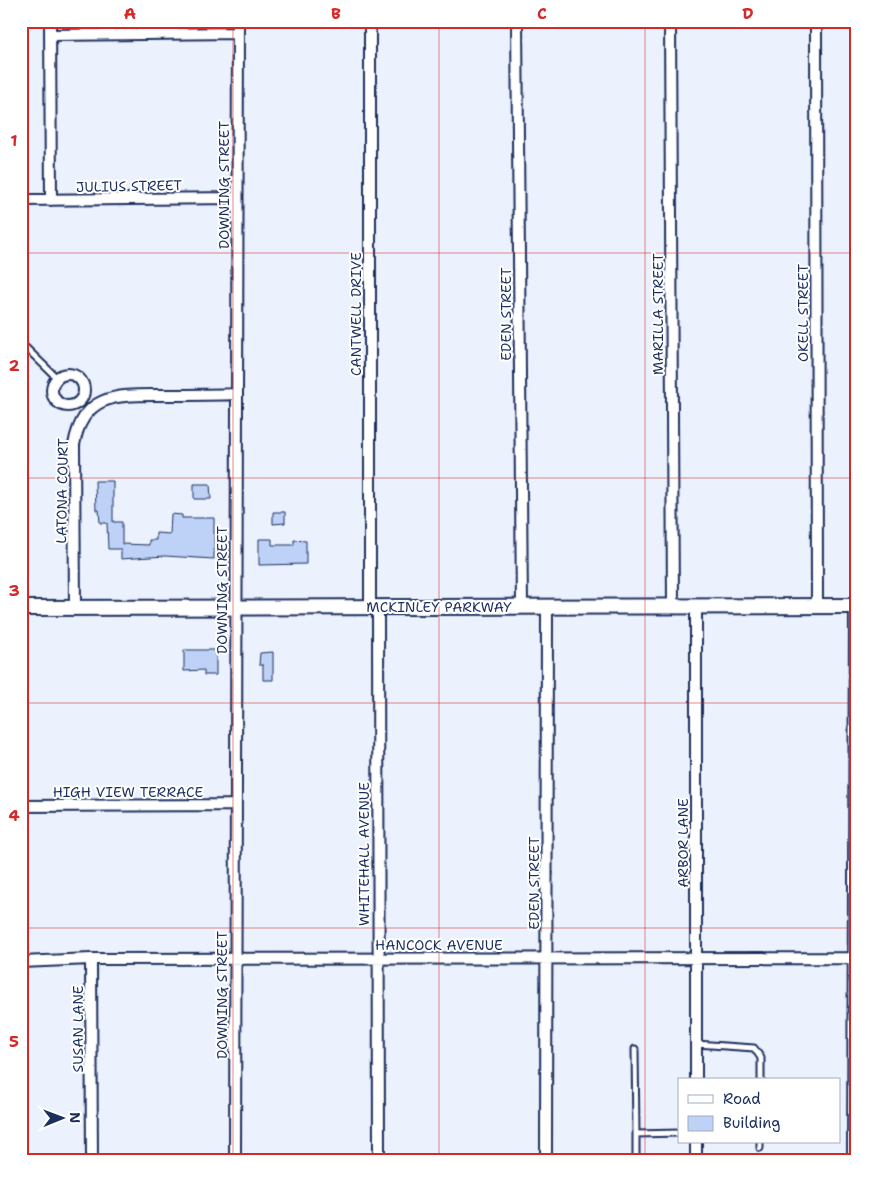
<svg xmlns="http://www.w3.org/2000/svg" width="878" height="1181" viewBox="0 0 878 1181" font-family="'Shantell Sans',sans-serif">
<rect width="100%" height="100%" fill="#ecf2fd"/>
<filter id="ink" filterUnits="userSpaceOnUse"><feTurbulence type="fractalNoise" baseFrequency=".02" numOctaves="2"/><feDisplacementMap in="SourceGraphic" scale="10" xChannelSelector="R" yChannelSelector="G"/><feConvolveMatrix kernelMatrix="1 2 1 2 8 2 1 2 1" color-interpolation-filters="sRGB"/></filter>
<g filter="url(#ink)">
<path fill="#bed2f7" stroke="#1b2f5e" d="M 95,481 L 113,481 L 113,522 L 122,522 L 122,544 L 149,545 L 149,540 L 156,540 L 156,533 L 170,534 L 171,514 L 182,515 L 182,518 L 214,518 L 214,559 L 165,556 L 121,559 L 121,549 L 108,549 L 107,523 L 100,523 L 99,510 L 96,510 Z
M 194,484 L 210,484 L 211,499 L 194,499 Z
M 273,512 L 285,512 L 285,523 L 273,524 Z
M 259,539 L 272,539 L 272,545 L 294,545 L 294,540 L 306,541 L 306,564 L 259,565 Z
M 184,650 L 216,650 L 216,675 L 204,675 L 204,670 L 184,671 Z
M 273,652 L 273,680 L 263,680 L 263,665 L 259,665 L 260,653 Z"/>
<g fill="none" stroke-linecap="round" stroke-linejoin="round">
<g stroke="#1b2f5e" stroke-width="9">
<path id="lane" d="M 21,343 L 57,378
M 696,1044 L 754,1048 L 761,1058 L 761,1080
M 635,1049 L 636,1134 L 679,1133
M 760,1148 L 760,1142
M 636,1160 L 636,1134"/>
</g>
<g stroke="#1b2f5e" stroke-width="14">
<path id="street" d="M 50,21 L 51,200
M 370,21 L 370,607
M 517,21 L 522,607
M 670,21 L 673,606
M 816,21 L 817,606
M 50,35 L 238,33
M 21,200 L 237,198
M52 390a16 16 0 1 1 32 0a16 16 0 1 1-32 0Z
M 378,607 L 379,1160
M 75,608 L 74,445 C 83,392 119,395 163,395 C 187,395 212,395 237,394
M 21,806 L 236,805
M 91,959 L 92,1160
M 21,962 L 91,959 L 857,958
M 696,1080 L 696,606
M 696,1142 L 696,1160
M 235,1160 L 238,21
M 546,1160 L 547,607
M 853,1160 L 855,606"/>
</g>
<g stroke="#1b2f5e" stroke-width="18">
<path id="secondary" d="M 21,608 L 857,606"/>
</g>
<use href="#lane" stroke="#fff" stroke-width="5"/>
<use href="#street" stroke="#fff" stroke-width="10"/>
<use href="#secondary" stroke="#fff" stroke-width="14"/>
</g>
</g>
<path fill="none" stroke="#d62828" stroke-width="1" stroke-opacity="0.55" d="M 233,21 L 233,1160M 439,21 L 439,1160M 645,21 L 645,1160M 21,253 L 857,253M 21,478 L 857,478M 21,703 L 857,703M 21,928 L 857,928"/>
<g text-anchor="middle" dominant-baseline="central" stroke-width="4" stroke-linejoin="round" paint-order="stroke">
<g font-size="14" fill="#1b2f5e" stroke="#fff">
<text transform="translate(224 185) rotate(-90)">DOWNING STREET</text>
<text transform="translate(129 186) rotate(-1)">JULIUS STREET</text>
<text transform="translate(803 313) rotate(-90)">OKELL STREET</text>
<text transform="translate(356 314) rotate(-90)">CANTWELL DRIVE</text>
<text transform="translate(506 314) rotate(-90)">EDEN STREET</text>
<text transform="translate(658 314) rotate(-90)">MARILLA STREET</text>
<text transform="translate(62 491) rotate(-89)">LATONA COURT</text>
<text transform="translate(222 590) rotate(-90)">DOWNING STREET</text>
<text x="439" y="607">MCKINLEY PARKWAY</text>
<text x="128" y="792">HIGH VIEW TERRACE</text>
<text transform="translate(683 843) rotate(-90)">ARBOR LANE</text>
<text transform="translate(364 854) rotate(-90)">WHITEHALL AVENUE</text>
<text transform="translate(534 883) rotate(-90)">EDEN STREET</text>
<text x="439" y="945">HANCOCK AVENUE</text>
<text transform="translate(222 995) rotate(-90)">DOWNING STREET</text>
<text transform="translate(78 1029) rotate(-90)">SUSAN LANE</text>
</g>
</g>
<rect width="878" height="1181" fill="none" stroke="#fff" stroke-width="55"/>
<rect x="678" y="1078" width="162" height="65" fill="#ffffff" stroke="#a4acbf"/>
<rect x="688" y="1095" width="25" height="8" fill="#ffffff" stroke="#a4acbf"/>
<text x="723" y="1104" font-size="15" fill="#1b2f5e">Road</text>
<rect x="688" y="1116" width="25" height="15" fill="#bed2f7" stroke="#a4acbf"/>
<text x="723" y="1128" font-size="15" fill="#1b2f5e">Building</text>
<g transform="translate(62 1118) rotate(89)" stroke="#ffffff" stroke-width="4" paint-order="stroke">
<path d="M0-4L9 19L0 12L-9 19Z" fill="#1b2f5e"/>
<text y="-8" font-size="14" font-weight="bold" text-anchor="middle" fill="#1b2f5e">N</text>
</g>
<rect x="28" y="28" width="822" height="1126" fill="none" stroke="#d62828" stroke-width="2"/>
<g font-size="16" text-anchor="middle" font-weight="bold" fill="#d62828">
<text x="130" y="19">A</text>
<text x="336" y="19">B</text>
<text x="542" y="19">C</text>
<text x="748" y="19">D</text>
<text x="14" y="146">1</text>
<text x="14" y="371">2</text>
<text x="14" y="596">3</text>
<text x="14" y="821">4</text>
<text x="14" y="1047">5</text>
</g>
</svg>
